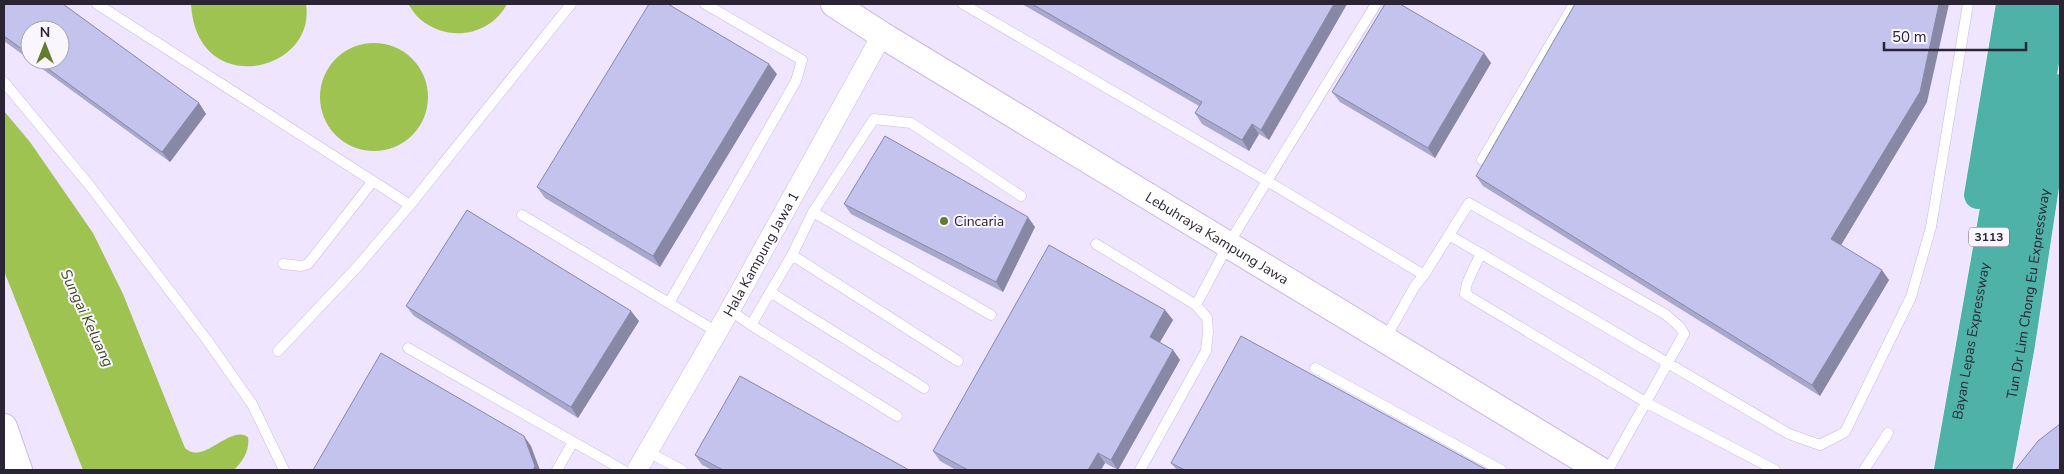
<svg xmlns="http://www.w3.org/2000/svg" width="2064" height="474" viewBox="0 0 2064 474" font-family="'Nunito Sans',sans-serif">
<rect width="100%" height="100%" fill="#f0e5ff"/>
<path fill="#9ec351" d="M 191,4 L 306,4 C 317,73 196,100 191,4 Z
M 408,4 L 507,4 C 490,36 448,43 420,19 C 415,15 412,9 408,4 Z
M320 97a54 54 0 1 1 108 0a54 54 0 1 1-108 0Z
M 4,111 L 30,142 L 93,233 L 123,294 L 185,448 C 203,466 230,424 248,437 C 250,450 243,461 234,470 L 83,470 L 4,271 Z"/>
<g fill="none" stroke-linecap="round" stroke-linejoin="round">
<g stroke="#cab8e1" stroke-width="11">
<path id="service" d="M 97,4 L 410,205
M 963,4 L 1267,181 L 1376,4
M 4,82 L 90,186 L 207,340 L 252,404 L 284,470
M 1482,160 L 1574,4
M 813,212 L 991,315
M 522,215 L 717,332
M 1449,235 L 1789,434 L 1820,445 L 1845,432 L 1911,297 L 1931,227 L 1968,4
M 1096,244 L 1196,305 L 1207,318 L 1208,332 L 1206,351 L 1140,470
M 1481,253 L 1467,283 L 1465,294 L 1647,403 L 1775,470
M 792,255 L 958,361
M 283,264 L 301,266 L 308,264 L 373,181
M 770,292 L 924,388
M 669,303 L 796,81 L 802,60 L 705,4
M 1196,305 L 1228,245 L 1267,181 L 1424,275
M 730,310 L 751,325 L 897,416
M 751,325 L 792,255 L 813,212 L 874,119 L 911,123 L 1021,196
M 1385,339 L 1415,286 L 1424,275 L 1469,203 L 1665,314 L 1680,327 L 1684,334 L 1608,470
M 408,348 L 623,470
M 278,351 L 358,266 L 410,205 L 571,4
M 1315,368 L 1501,470
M 648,452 L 682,470
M 557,470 L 573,442
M 1864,470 L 1888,433"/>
</g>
<g stroke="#cab8e1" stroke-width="21">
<g id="minor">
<path id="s1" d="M 637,470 L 730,310 L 882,35"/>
</g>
</g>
<g stroke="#cab8e1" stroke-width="28">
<g id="tertiary">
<path id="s2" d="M 834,4 L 882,35 L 1600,470"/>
<path d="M 4,427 L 19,470"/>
</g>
</g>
<g stroke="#fff" stroke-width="29">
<g id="trunk">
<path d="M 1978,195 L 2010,4"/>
<path id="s3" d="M 1948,470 L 2030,4"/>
<path d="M 1975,470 L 2055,4"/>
<path id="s4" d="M 1998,470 L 2021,345 L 2060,88"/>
</g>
</g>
<use href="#service" stroke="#fff" stroke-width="10"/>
<use href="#minor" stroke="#fff" stroke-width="20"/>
<use href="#tertiary" stroke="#fff" stroke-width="26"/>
<use href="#trunk" stroke="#4eb2a8" stroke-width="28"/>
</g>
<path fill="#a8a8cc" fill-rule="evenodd" d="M 4,4 L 199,103 L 206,114 L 170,162 L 4,41 ZM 30,30 L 60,60 L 30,60 Z
M 1022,4 L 1347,4 L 1269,140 L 1259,134 L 1249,151 L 1202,124 L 1195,113 L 1199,106 Z
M 1484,53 L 1491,63 L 1435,158 L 1340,102 L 1332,92 Z
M 777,74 L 660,267 L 545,198 L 537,187 Z
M 1927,102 L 1841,245 L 1889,280 L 1820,396 L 1483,186 L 1476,176 Z
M 844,204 L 1035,227 L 1003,292 L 851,214 Z
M 406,306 L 639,321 L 578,418 L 414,316 Z
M 1165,310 L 1173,320 L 1160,342 L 1173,350 L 1180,360 L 1118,470 L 1105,463 L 1101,470 L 956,470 L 940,461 L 933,451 Z
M 695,455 L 909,470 L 712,470 L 702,465 Z
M 1171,463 L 1487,470 L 1177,470 Z"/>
<path fill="#8888a6" d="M 1334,4 L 1347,4 L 1269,140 L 1261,130 Z
M 1939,4 L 1949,4 L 1927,102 L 1838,250 L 1831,239 Z
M 1484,53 L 1491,63 L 1435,158 L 1428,148 Z
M 769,64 L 777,74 L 660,267 L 653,256 Z
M 199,103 L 206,114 L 170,162 L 162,152 Z
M 1252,124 L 1259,134 L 1249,151 L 1242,140 Z
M 1028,217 L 1035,227 L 1003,292 L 996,282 Z
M 1882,270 L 1889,280 L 1820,396 L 1812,385 Z
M 1165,310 L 1173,320 L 1157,347 L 1150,337 Z
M 631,311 L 639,321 L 578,418 L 571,407 Z
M 1173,350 L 1180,360 L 1118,470 L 1111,460 Z
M 524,436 L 531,446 L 540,470 L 533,470 Z
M 1098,453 L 1105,463 L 1101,470 L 1088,470 Z"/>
<path fill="#c3c3ed" stroke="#8888a6" d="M 4,4 L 63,4 L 199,103 L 162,152 L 36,60 L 60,60 L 60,30 L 30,30 L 30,55 L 4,36 Z
M 649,4 L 668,4 L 769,64 L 653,256 L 537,187 Z
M 1032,4 L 1334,4 L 1261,130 L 1252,124 L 1242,140 L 1195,113 L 1202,102 Z
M 1385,4 L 1400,4 L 1484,53 L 1428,148 L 1332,92 Z
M 1575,4 L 1939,4 L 1920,92 L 1831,239 L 1882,270 L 1812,385 L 1476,176 Z
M 885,136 L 1028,217 L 996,282 L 844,204 Z
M 467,210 L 631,311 L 571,407 L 406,306 Z
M 1049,245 L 1165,310 L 1150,337 L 1173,350 L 1111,460 L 1098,453 L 1088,470 L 968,470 L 933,451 Z
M 1241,336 L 1487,470 L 1185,470 L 1171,463 Z
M 381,353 L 524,436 L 535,466 L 533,470 L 313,470 Z
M 740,376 L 909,470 L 723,470 L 695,455 Z
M 2060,424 L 2060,470 L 2015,470 L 2038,441 Z"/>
<circle fill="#637c2f" stroke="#faf6ff" stroke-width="2" cx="944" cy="221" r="5"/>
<g text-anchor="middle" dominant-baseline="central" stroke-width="4" stroke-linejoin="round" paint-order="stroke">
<rect fill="#faf6ff" stroke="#696371" stroke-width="1" x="1969" y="227.5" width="40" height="19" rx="4"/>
<g font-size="12" font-weight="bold" fill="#2b2434">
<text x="1989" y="237">3113</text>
</g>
<g font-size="14" fill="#2b2434" stroke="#faf6ff" text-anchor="start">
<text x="954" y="221">Cincaria</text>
</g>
<g font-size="14" fill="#2b2434" stroke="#faf6ff">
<text stroke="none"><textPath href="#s2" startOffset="449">Lebuhraya Kampung Jawa</textPath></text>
<text stroke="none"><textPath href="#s1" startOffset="249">Hala Kampung Jawa 1</textPath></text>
<text stroke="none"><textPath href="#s4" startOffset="179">Tun Dr Lim Chong Eu Expressway</textPath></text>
<text stroke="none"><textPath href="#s3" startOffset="131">Bayan Lepas Expressway</textPath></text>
</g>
<g font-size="15" font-style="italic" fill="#3e4d1f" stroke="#faf6ff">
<text transform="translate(87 318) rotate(65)">Sungai Keluang</text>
</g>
</g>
<rect width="2064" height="474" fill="none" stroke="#2b2434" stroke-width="10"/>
<g transform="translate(45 45)"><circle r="24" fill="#faf6ff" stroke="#a7a2ae"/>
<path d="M0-4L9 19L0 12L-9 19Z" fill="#637c2f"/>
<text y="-8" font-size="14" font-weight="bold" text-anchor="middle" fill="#2b2434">N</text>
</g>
<path d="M1884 42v8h142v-8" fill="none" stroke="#2b2434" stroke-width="2.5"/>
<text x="1892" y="42" font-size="15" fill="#2b2434" stroke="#faf6ff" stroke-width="4" paint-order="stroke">50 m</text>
</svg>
